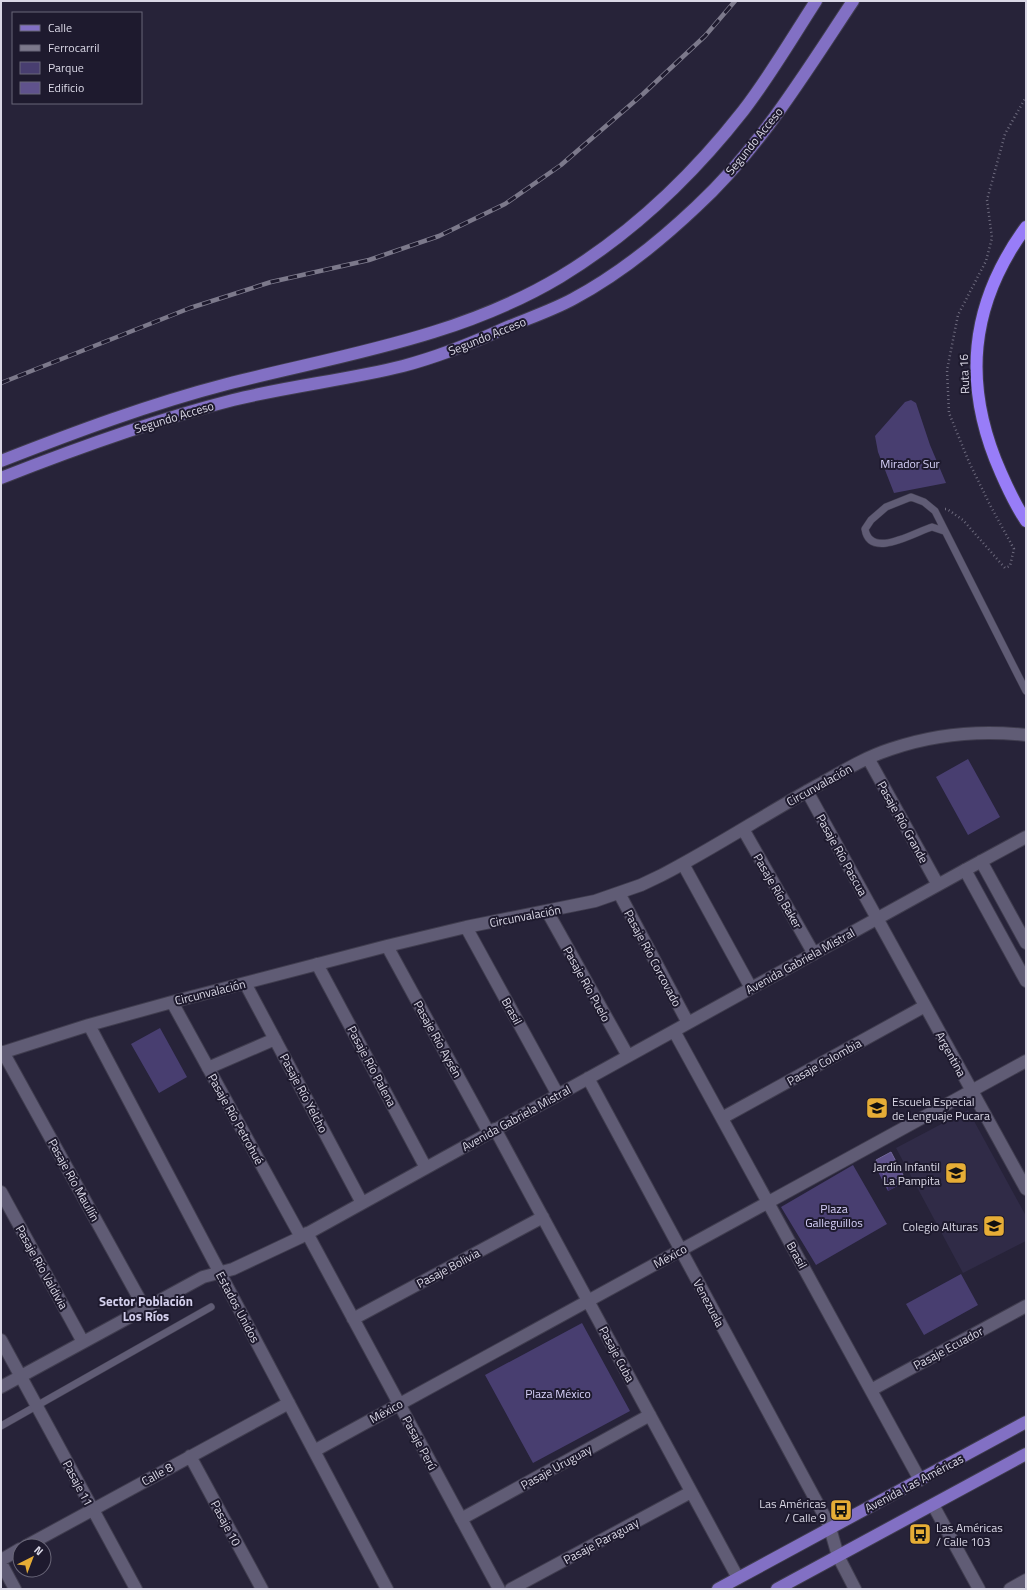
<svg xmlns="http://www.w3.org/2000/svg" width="1027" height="1590" viewBox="0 0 1027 1590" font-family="'Titillium Web',sans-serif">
<rect width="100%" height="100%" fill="#272339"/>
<path fill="#302b47" d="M 968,1110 L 1026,1216 L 1026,1241 L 963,1273 L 896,1148 Z"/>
<path fill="#483e70" d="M 911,400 L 916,403 L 930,445 L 946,483 L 894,493 L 878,452 L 875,436 L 905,402 Z
M 968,759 L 1000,817 L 968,835 L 936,777 Z
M 160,1028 L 187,1077 L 159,1093 L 131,1044 Z
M 853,1165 L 887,1224 L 816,1265 L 781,1207 Z
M 961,1274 L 978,1305 L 924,1335 L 906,1304 Z
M 582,1323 L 630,1411 L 533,1463 L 485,1375 Z"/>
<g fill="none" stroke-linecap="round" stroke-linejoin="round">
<g stroke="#403d4f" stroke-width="8">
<path id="service" d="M 944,531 L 932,527 C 915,532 870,560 865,529 L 871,520 L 886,507 L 911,497 L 924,502 L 935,511 L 1026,691
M 1,1426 L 211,1307"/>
</g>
<g stroke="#403d4f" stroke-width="14">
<path id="minor" d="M 868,758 L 938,885
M 807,791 L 1026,1189
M 743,829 L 814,954
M 683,864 L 751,988
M 619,893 L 688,1023
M 547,911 L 628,1056
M 466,927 L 558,1095
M 387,946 L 489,1133
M 317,964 L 426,1168
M 245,983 L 362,1203
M 172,1002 L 301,1237
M 89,1025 L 387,1589
M 674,1031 L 920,1480
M 3,1052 L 145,1309
M 1,1053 L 89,1025 L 172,1002 L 387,946 L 466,927 L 595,901 L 641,885 L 662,875 C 716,847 767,813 820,784 C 843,771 866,757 891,749 C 935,734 980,730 1026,735
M 208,1068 L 275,1039
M 588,1078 L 826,1519 L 830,1528 L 838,1556 L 855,1589
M 722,1118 L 925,1006
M 495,1129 L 738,1578
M 1,1192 L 83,1342
M 307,1233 L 499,1589
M 353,1319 L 543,1217
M 1,1340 L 136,1589
M 1,1387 L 203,1277 L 233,1269 L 301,1237 L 965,870
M 871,1390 L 1026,1306
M 314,1451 L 1026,1061
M 190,1456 L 262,1589
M 933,1505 L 979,1589
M 461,1519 L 650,1415
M 26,1546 L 289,1403
M 1,1560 L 20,1549
M 1,1563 L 15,1589
M 511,1589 L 691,1492
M 1010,1589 L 1026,1580"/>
</g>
<g stroke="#403d4f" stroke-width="14">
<path id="tertiary" d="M 1026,837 L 965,870 L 1026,981
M 981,861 L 1026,943"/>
</g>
<g stroke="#403d4f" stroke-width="14">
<path id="primary" d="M 1,461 C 75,432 150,404 227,384 C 341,355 458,338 560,277 C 631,234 692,176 743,111 C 770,76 792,38 816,1
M 1,478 C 77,448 154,420 233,400 C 289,386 347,380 403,366 C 437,357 470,344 503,329 C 526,319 551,311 573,299 C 618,275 659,242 696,207 C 760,148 805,73 853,1
M 718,1589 L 1026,1422
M 777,1589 L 1026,1454"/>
</g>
<g stroke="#403d4f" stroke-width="14">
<path id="motorway" d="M 1026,227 C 969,305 962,385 1001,473 C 1008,489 1016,506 1026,521"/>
</g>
<path stroke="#6d6a7d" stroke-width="2.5" stroke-dasharray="1 3" stroke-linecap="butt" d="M 945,509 L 947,509 L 963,520 L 1005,568 L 1010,566 L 1014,549 L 990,505 L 969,462 L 949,413 L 947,370 L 958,315 L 986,261 L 992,238 L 987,200 L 1005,134 L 1026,97"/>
<use href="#service" stroke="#605c75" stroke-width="7"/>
<use href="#minor" stroke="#605c75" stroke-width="12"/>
<use href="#tertiary" stroke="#605c75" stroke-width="12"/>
<use href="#primary" stroke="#8270c4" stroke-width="12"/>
<use href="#motorway" stroke="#987df8" stroke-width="12"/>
<g stroke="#7c798b" stroke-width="4.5">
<path id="rail" d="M 1,383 L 190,308 L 271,282 L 369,260 L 439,236 L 505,204 L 561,165 L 643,94 L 705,36 L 735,1"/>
</g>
<use href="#rail" stroke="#1e1a2e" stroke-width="3" stroke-dasharray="9" stroke-linecap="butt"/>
</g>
<path fill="#504282" d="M 876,1160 L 903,1183 L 888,1191 L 876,1168 Z"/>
<path fill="#3a2f60" d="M 903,1175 L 903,1183 L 888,1191 L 888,1183 Z"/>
<path fill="#5f528c" stroke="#72679a" d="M 891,1152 L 903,1175 L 888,1183 L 876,1160 Z"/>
<defs>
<g id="school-square" transform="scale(1.15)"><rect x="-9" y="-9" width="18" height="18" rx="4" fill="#e6ad36" stroke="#1e1a2e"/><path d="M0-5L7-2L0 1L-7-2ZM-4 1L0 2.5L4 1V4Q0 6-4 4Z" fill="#111"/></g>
<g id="bus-square" transform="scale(1.15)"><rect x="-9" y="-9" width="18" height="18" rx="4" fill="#e6ad36" stroke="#1e1a2e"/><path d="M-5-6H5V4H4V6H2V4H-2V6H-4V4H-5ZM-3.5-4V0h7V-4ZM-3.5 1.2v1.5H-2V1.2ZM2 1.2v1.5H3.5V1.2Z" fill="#111"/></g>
</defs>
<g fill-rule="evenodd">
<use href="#school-square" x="877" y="1108"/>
<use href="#school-square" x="956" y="1173"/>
<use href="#school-square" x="994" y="1226"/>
<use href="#bus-square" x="841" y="1510"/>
<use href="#bus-square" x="920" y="1534"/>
</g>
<g text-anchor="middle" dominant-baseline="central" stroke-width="4" stroke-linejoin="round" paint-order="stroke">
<g font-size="12" fill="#dad8e6" stroke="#1e1a2e">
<text transform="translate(754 141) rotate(-51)">Segundo Acceso</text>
<text transform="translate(487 336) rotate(-22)">Segundo Acceso</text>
<text transform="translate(964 374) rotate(-92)">Ruta 16</text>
<text transform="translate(174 417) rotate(-17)">Segundo Acceso</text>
<text transform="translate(819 785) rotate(-29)">Circunvalación</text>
<text transform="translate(903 822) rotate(61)">Pasaje Río Grande</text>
<text transform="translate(842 855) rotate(61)">Pasaje Río Pascua</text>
<text transform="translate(778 891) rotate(60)">Pasaje Río Baker</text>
<text transform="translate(525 916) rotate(-11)">Circunvalación</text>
<text transform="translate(653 958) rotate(62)">Pasaje Río Corcovado</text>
<text transform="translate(800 961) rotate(-29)">Avenida Gabriela Mistral</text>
<text transform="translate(587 984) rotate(61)">Pasaje Río Puelo</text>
<text transform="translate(210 992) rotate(-14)">Circunvalación</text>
<text transform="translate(512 1011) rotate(61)">Brasil</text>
<text transform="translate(438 1039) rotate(61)">Pasaje Río Aysén</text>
<text transform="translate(951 1054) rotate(61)">Argentina</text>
<text transform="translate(824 1062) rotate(-29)">Pasaje Colombia</text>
<text transform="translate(372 1066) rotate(62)">Pasaje Río Palena</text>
<text transform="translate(304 1093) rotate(62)">Pasaje Río Yelcho</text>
<text transform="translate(516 1118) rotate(-29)">Avenida Gabriela Mistral</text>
<text transform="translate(236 1119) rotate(61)">Pasaje Río Petrohué</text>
<text transform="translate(74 1180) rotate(61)">Pasaje Río Maullín</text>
<text transform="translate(797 1255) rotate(61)">Brasil</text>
<text transform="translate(670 1256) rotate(-29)">México</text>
<text transform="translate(42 1267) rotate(61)">Pasaje Río Valdivia</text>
<text transform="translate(448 1268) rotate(-28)">Pasaje Bolivia</text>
<text transform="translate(709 1303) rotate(62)">Venezuela</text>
<text transform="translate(238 1307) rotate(62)">Estados Unidos</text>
<text transform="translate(948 1348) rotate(-28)">Pasaje Ecuador</text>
<text transform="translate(617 1354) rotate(62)">Pasaje Cuba</text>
<text transform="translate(386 1411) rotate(-29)">México</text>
<text transform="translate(420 1443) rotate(62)">Pasaje Perú</text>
<text transform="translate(556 1467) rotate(-29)">Pasaje Uruguay</text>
<text transform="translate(157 1474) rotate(-29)">Calle 8</text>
<text transform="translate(78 1483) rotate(62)">Pasaje 11</text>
<text transform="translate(914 1483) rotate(-28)">Avenida Las Américas</text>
<text transform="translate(226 1523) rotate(62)">Pasaje 10</text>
<text transform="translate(601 1541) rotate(-28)">Pasaje Paraguay</text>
</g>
<g font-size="12" fill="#d8d2fb" stroke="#1e1a2e">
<text x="910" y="463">Mirador Sur</text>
<text x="834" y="1208">Plaza<tspan x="834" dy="14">Galleguillos</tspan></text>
<text x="558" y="1393">Plaza México</text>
</g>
<g font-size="12" fill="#dad8e6" stroke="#1e1a2e" text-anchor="end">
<text x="892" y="1101" text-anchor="start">Escuela Especial<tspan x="892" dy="14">de Lenguaje Pucara</tspan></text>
<text x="940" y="1166">Jardín Infantil<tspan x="940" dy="14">La Pampita</tspan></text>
<text x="978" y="1226">Colegio Alturas</text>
<text x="826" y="1503">Las Américas<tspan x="826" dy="14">/ Calle 9</tspan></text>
<text x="936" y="1527" text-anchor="start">Las Américas<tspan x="936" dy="14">/ Calle 103</tspan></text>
</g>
<g font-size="13" font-weight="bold" fill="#d4d0ed" stroke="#1e1a2e">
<text x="146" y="1301">Sector Población<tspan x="146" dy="15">Los Ríos</tspan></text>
</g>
</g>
<rect width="1027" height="1590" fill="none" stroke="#dad8e6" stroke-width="4"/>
<rect x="12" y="12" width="130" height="92" fill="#1e1a2e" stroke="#696678"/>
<rect x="20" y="25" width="20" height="6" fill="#8270c4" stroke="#696678"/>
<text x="48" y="32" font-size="12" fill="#dad8e6">Calle</text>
<rect x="20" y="45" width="20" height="6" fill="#7c798b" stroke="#696678"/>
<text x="48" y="52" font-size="12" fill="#dad8e6">Ferrocarril</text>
<rect x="20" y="62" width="20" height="12" fill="#483e70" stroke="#696678"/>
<text x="48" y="72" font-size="12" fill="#dad8e6">Parque</text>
<rect x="20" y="82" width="20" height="12" fill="#5f528c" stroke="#696678"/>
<text x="48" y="92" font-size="12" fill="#dad8e6">Edificio</text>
<g transform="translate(32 1558) rotate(42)"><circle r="19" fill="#1e1a2e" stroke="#696678"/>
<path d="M0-3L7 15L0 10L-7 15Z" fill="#e6ad36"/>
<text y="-6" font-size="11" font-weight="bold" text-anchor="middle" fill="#dad8e6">N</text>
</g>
</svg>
